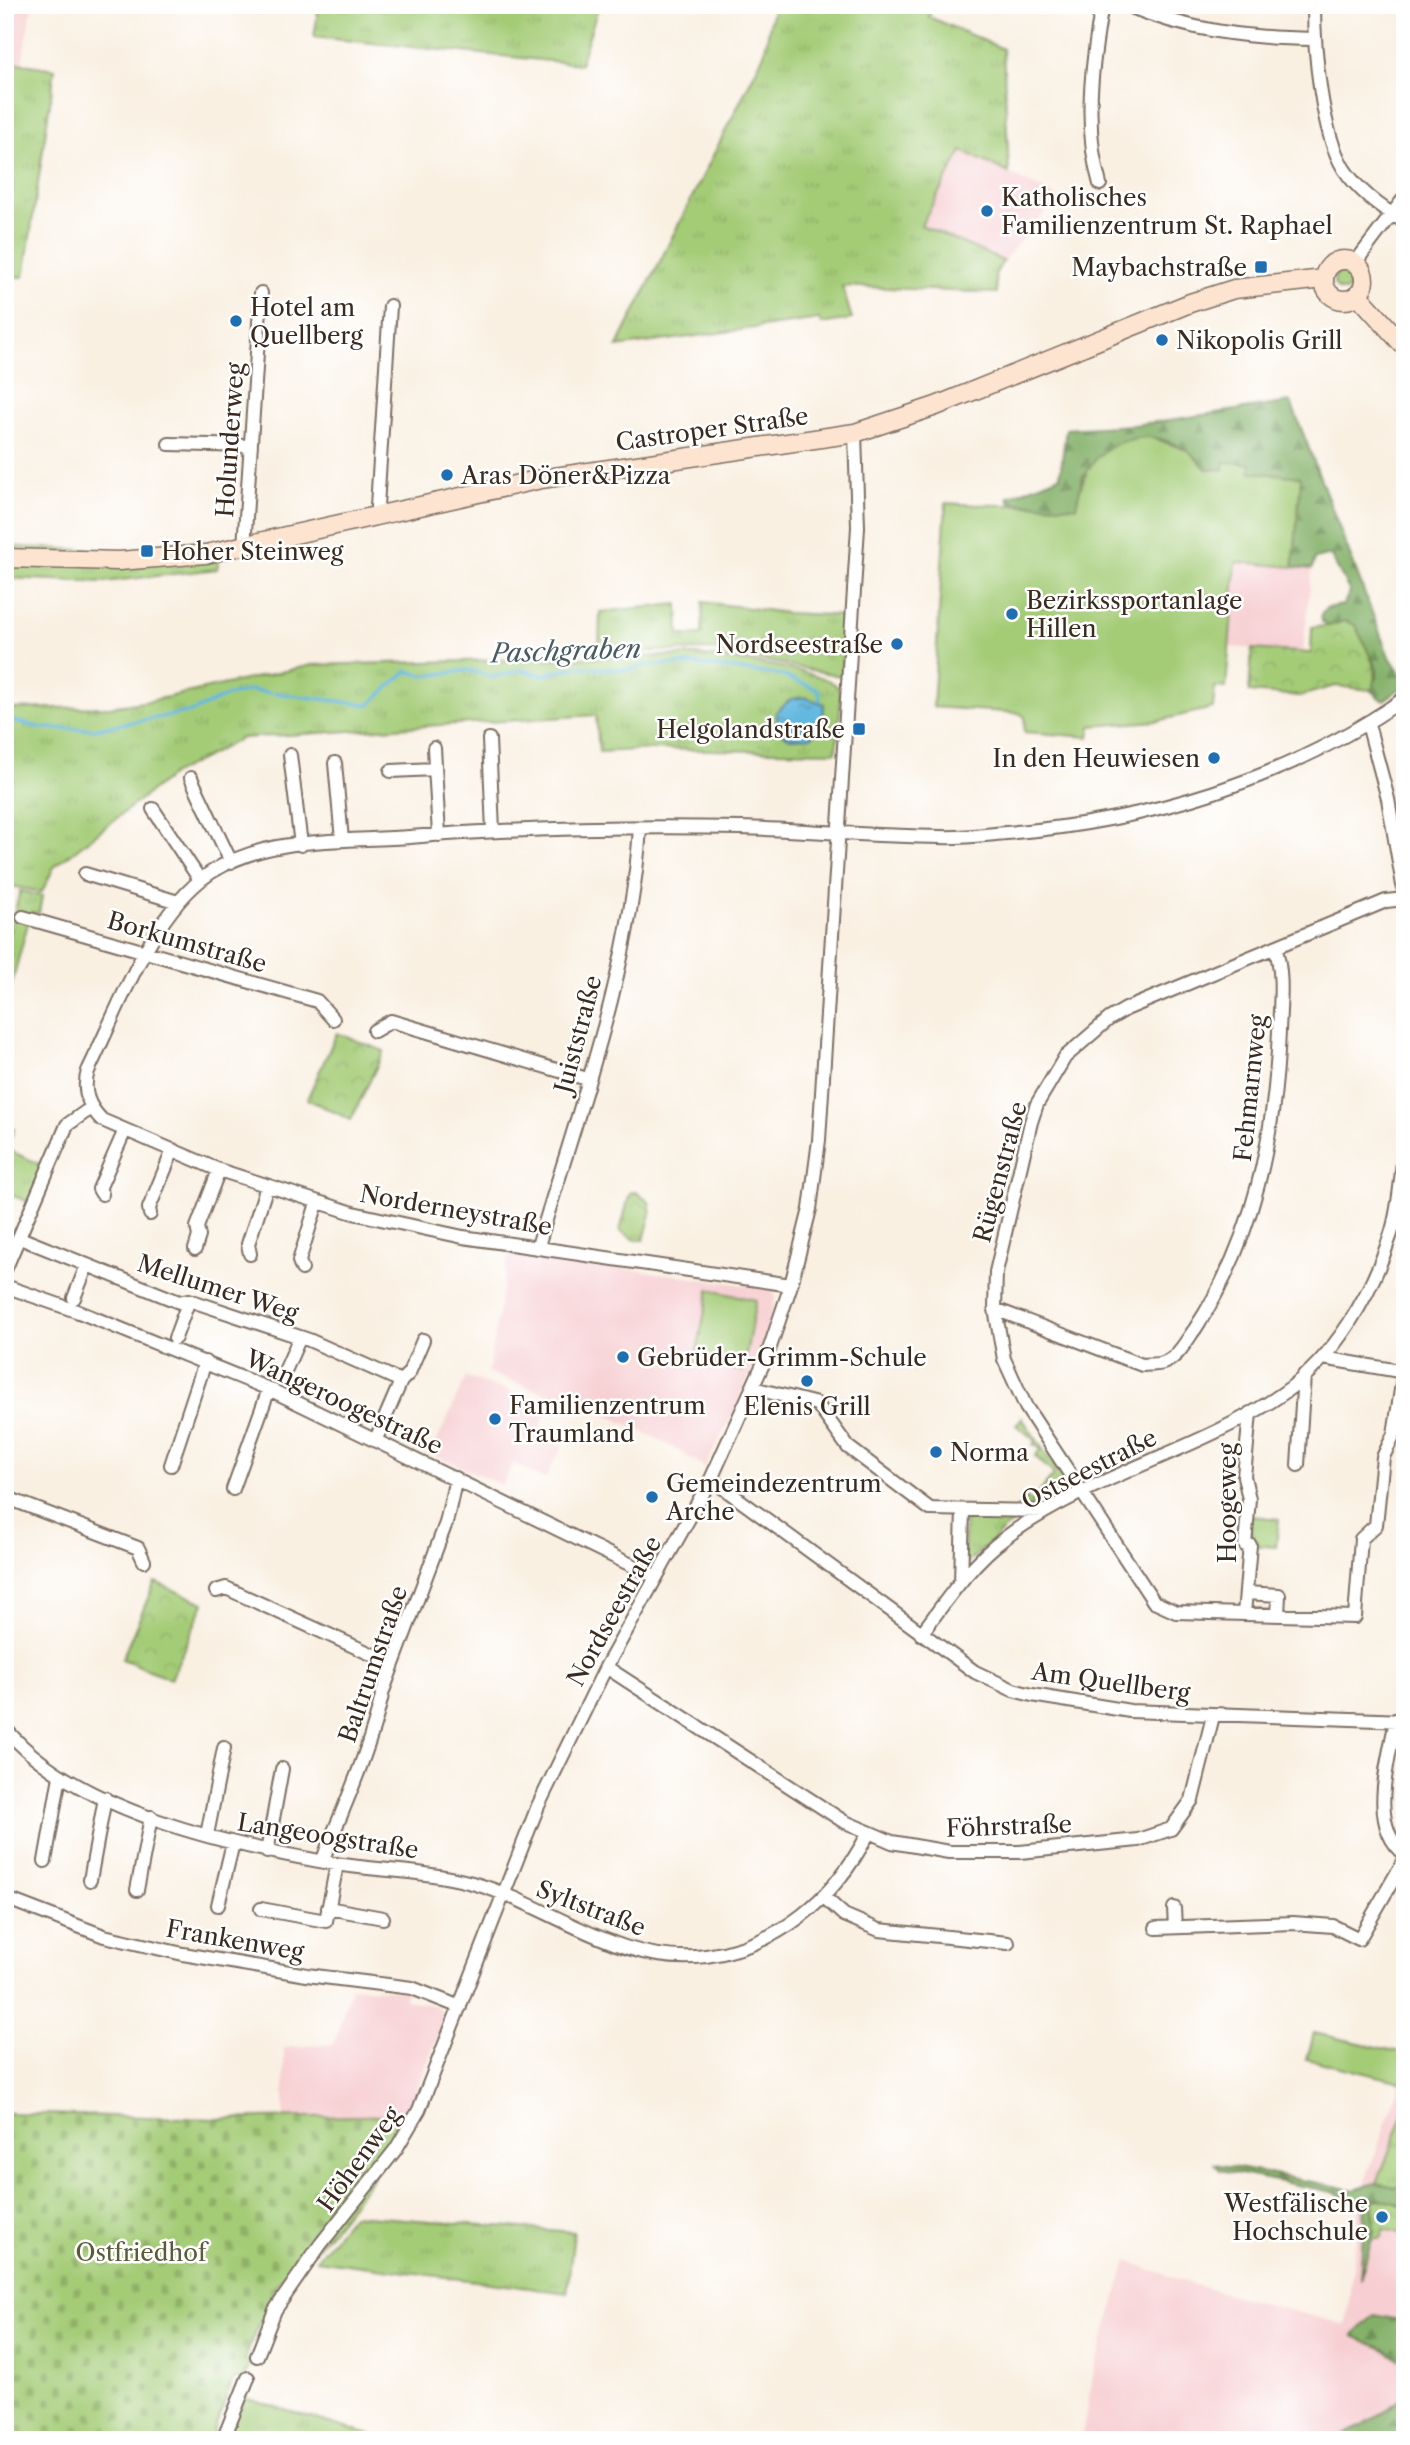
<svg xmlns="http://www.w3.org/2000/svg" width="1410" height="2445" viewBox="0 0 1410 2445" font-family="'Libre Caslon Text',serif">
<defs>
<pattern id="grass-tufts" width="24" height="20" patternUnits="userSpaceOnUse" patternTransform="scale(1.75)"><rect width="24" height="20" fill="#a4cc77"/><path d="M3 7l-1-3M5 7V3M7 7l1-3M15 17l-1-3M17 17v-4M19 17l1-3" fill="none" stroke="#8eaf66"/></pattern>
<pattern id="forest-firs" width="22" height="20" patternUnits="userSpaceOnUse" patternTransform="scale(1.75)"><rect width="22" height="20" fill="#83b068"/><path d="M5 1l3.5 6h-7zM16 11l3.5 6h-7z" fill="#6c8f55"/></pattern>
<pattern id="cemetery-stones" width="16" height="16" patternUnits="userSpaceOnUse" patternTransform="scale(1.75)"><rect width="16" height="16" fill="#a4cc77"/><path d="M2 7V4a2 2 0 0 1 4 0v3zM10 15v-3a2 2 0 0 1 4 0v3z" fill="#8eaf66"/></pattern>
<pattern id="park-crowns" width="20" height="18" patternUnits="userSpaceOnUse" patternTransform="scale(1.75)"><rect width="20" height="18" fill="#a4cc77"/><path d="M2 6a3 3 0 1 1 6 0M12 15a3 3 0 1 1 6 0" fill="none" stroke="#8eaf66"/></pattern>
<pattern id="water-ripples" width="26" height="14" patternUnits="userSpaceOnUse" patternTransform="scale(1.75)"><rect width="26" height="14" fill="#64b8e0"/><path d="M2 4q2-2 4 0t4 0M15 11q2-2 4 0t4 0" fill="none" stroke="#5496b5"/></pattern>
</defs>
<rect width="100%" height="100%" fill="#fff"/>
<filter id="ink" filterUnits="userSpaceOnUse"><feTurbulence type="fractalNoise" baseFrequency=".0143" numOctaves="2"/><feDisplacementMap in="SourceGraphic" scale="14" xChannelSelector="R" yChannelSelector="G"/><feConvolveMatrix kernelMatrix="1 2 1 2 8 2 1 2 1" color-interpolation-filters="sRGB"/></filter>
<filter id="wash" filterUnits="userSpaceOnUse"><feTurbulence type="fractalNoise" baseFrequency=".00686" numOctaves="4" result="noise"/><feDisplacementMap in="SourceGraphic" scale="28" xChannelSelector="R" yChannelSelector="G"/><feGaussianBlur stdDeviation="1.57" result="paint"/><feColorMatrix in="noise" values="0 0 0 0 0 0 0 0 0 0 0 0 0 0 0 0 0 1.4 0 .05"/><feComposite in="paint" operator="in"/></filter>
<g filter="url(#wash)">
<rect width="100%" height="100%" fill="#f9f0e2"/>
<path fill="#f7cfd2" d="M 5,5 L 32,5 L 22,64 L 5,61 Z
M 962,151 L 1058,197 L 1003,261 L 920,225 Z
M 1236,562 L 1312,569 L 1303,652 L 1230,647 Z
M 509,1252 L 771,1289 L 775,1298 L 763,1344 L 734,1412 L 705,1467 L 662,1441 L 611,1417 L 488,1373 Z
M 466,1377 L 550,1405 L 537,1434 L 563,1445 L 545,1479 L 513,1463 L 502,1485 L 431,1454 Z
M 351,1987 L 406,1990 L 405,2000 L 435,2005 L 442,2011 L 444,2021 L 407,2115 L 284,2116 L 284,2048 L 334,2044 Z
M 1401,2082 L 1405,2083 L 1405,2440 L 1081,2440 L 1094,2370 L 1127,2261 L 1198,2286 L 1346,2325 L 1360,2207 L 1368,2173 Z"/>
<path fill="url(#grass-tufts)" stroke="#707b4a" stroke-width="2" d="M 319,5 L 599,5 L 580,64 L 314,37 Z
M 774,5 L 934,5 L 929,17 L 1003,49 L 1009,173 L 962,151 L 921,225 L 1003,261 L 995,275 L 997,293 L 842,286 L 852,319 L 821,324 L 819,319 L 617,347 L 764,54 Z
M 5,61 L 55,69 L 24,277 L 5,276 Z
M1334 281a10 10 0 1 1 20 0a10 10 0 1 1-20 0Z
M 222,541 L 217,569 L 104,582 L 5,578 L 5,546 L 128,552 Z
M 703,602 L 787,613 L 845,616 L 841,676 L 713,650 L 599,652 L 600,612 L 678,604 L 679,635 L 702,635 Z
M 693,655 C 716,656 829,670 838,688 C 844,698 837,739 836,752 L 654,749 L 599,752 L 596,715 L 242,738 L 173,774 L 54,867 L 42,892 L 5,885 L 5,709 L 110,707 L 150,701 L 312,665 Z
M 20,891 L 42,896 L 39,913 L 31,912 L 5,1009 L 5,948 Z
M 5,1126 L 14,1129 L 6,1149 L 44,1166 L 29,1202 L 5,1193 Z
M 1022,1418 L 1063,1479 C 1064,1500 1037,1507 1020,1506 L 1026,1498 L 1032,1502 L 1054,1474 L 1035,1456 L 1041,1449 L 1033,1444 L 1036,1441 L 1016,1425 Z
M 1021,1515 L 964,1566 L 965,1516 Z
M 1251,1516 L 1279,1519 L 1276,1547 L 1253,1545 L 1254,1534 L 1249,1533 Z
M 1405,2110 L 1405,2189 L 1377,2183 Z
M 1381,2199 L 1405,2206 L 1405,2234 L 1383,2229 L 1382,2237 L 1372,2239 L 1373,2200 Z
M 352,2215 L 574,2232 L 567,2293 L 316,2260 Z
M 244,2398 L 387,2440 L 226,2440 Z"/>
<path fill="url(#forest-firs)" stroke="#5f6d43" stroke-width="2" d="M 1291,402 L 1388,654 L 1405,680 L 1405,685 L 1383,701 L 1370,690 L 1377,678 L 1377,670 L 1355,625 L 1345,621 L 1329,626 L 1322,622 L 1321,614 L 1326,608 L 1343,605 L 1350,592 L 1330,555 L 1315,559 L 1312,569 L 1293,567 L 1301,477 L 1250,472 L 1250,465 L 1225,462 L 1224,470 L 1206,469 C 1193,451 1172,441 1150,437 L 1083,476 L 1076,507 L 1011,503 L 1008,497 L 1060,476 L 1066,429 L 1135,425 Z
M 1215,2164 L 1355,2190 L 1375,2183 L 1405,2189 L 1405,2206 L 1381,2199 L 1373,2200 L 1374,2231 L 1360,2280 L 1365,2205 L 1333,2192 L 1220,2170 Z
M 1374,2315 L 1405,2321 L 1405,2363 L 1388,2351 L 1353,2336 Z
M 1405,2397 L 1405,2440 L 1332,2440 L 1362,2426 Z"/>
<path fill="url(#cemetery-stones)" stroke="#707b4a" stroke-width="2" d="M 5,2113 L 217,2119 L 407,2115 C 396,2158 327,2234 298,2272 L 293,2268 L 278,2282 L 244,2360 L 251,2363 L 243,2381 L 234,2378 L 210,2440 L 5,2440 Z"/>
<path fill="url(#park-crowns)" stroke="#707b4a" stroke-width="2" d="M 1345,621 L 1355,625 C 1362,643 1386,675 1370,690 L 1335,686 L 1300,696 L 1249,692 L 1252,649 L 1311,653 L 1312,627 L 1329,626 Z
M 337,1033 L 384,1051 L 351,1120 L 307,1099 Z
M 636,1192 L 649,1202 L 651,1214 L 644,1240 L 636,1240 L 620,1231 L 630,1193 Z
M 155,1582 L 204,1603 L 171,1679 L 122,1659 Z"/>
<path fill="#a4cc77" stroke="#707b4a" stroke-width="2" d="M 1150,437 L 1189,451 L 1206,469 L 1224,470 L 1225,462 L 1251,464 L 1250,472 L 1301,477 L 1293,567 L 1236,562 L 1226,688 L 1215,687 L 1213,708 L 1157,721 L 1091,726 L 1089,737 L 1024,732 L 1025,717 L 1019,713 L 933,707 L 946,503 C 990,507 1031,503 1076,507 C 1084,464 1102,439 1150,437 Z
M 709,1290 L 756,1300 L 743,1371 L 695,1362 Z
M 1314,2033 L 1405,2053 L 1405,2083 L 1307,2059 Z"/>
<path fill="url(#water-ripples)" stroke="#50717f" stroke-width="2" d="M 804,697 L 824,704 L 823,725 L 811,737 L 790,738 L 779,731 L 776,712 L 791,699 Z"/>
<g fill="none" stroke-linecap="round" stroke-linejoin="round">
<path stroke="#64b8e0" stroke-width="3.5" d="M 275,693 L 369,705 L 407,671 L 425,676 L 469,670 L 493,677 L 522,670 L 541,675 L 578,667 L 628,670 L 642,666 L 691,664 L 781,675 L 819,690 L 820,700
M 5,719 L 42,728 L 94,729 L 194,711 L 226,696 L 252,690 L 270,693"/>
</g>
</g>
<g filter="url(#ink)">
<g fill="none" stroke-linecap="round" stroke-linejoin="round">
<g stroke="#7e6f63" stroke-width="16">
<path id="street" d="M 1126,5 C 1188,31 1248,38 1314,39
M 1314,5 C 1314,48 1321,133 1344,169 C 1359,192 1381,208 1405,222
M 1100,184 C 1083,127 1092,62 1102,5
M 1355,263 L 1405,197
M 169,444 L 251,446
M 380,517 L 377,506 L 390,306
M 244,547 L 261,293
M 1368,724 L 1388,799 L 1405,897
M 489,739 L 493,831
M 434,748 L 439,835
M 290,755 L 301,845
M 335,763 L 342,840
M 391,771 L 435,769
M 191,778 L 231,862
M 153,809 L 200,880
M 85,874 L 178,902
M 23,917 L 317,1001 L 333,1019
M 374,1031 L 391,1021 L 587,1079
M 102,1194 L 99,1189 L 125,1130
M 150,1214 L 149,1208 L 173,1150
M 20,1238 L 179,1302 L 189,1300 L 309,1340 L 401,1381 L 376,1439
M 538,1246 C 578,1112 631,969 640,828
M 195,1249 L 199,1236 L 197,1227 L 219,1170
M 250,1254 L 248,1244 L 267,1186
M 302,1269 L 299,1261 L 317,1203
M 5,1270 L 67,1125 L 91,1108
M 791,1285 L 463,1237 L 353,1213 L 219,1170 L 102,1120 C 88,1106 82,1091 88,1071 C 119,1008 151,913 210,873 C 266,835 346,842 410,837 C 520,828 631,826 741,828 C 807,830 873,836 940,837 C 961,838 984,835 1006,833 C 1146,822 1288,780 1405,698
M 5,1286 L 79,1312 L 269,1389 L 656,1577
M 74,1298 L 87,1265
M 995,1309 L 1142,1365 C 1148,1364 1157,1365 1163,1363 C 1178,1358 1186,1341 1195,1329 C 1254,1240 1275,1136 1279,1031 C 1280,1003 1284,974 1275,947
M 175,1338 L 189,1300
M 1323,1358 L 1405,1372
M 1404,1371 L 1394,1434 L 1383,1457 L 1376,1525 L 1361,1539 L 1355,1617 L 1176,1612 L 1154,1602 L 1026,1407 L 1004,1359 L 995,1309 L 996,1272 L 1031,1122 L 1037,1104 L 1065,1057 L 1109,1019 L 1126,1009 L 1386,901 L 1405,899
M 281,1380 L 300,1337
M 401,1381 L 409,1373 L 423,1340
M 753,1388 L 817,1404 L 848,1447 L 930,1509 L 1046,1511
M 171,1465 L 205,1362
M 1298,1465 L 1304,1375
M 711,1479 L 975,1672 L 1013,1690 L 1032,1695 L 1130,1711 L 1405,1721
M 233,1489 L 269,1389
M 5,1497 L 138,1548 L 144,1561
M 961,1582 L 963,1510
M 216,1591 L 226,1588 L 393,1664
M 1246,1593 L 1279,1595 L 1278,1615
M 1244,1614 L 1250,1545 L 1245,1545 L 1249,1499 L 1244,1476 L 1250,1413
M 921,1634 C 946,1601 971,1563 1005,1538 C 1088,1475 1199,1452 1282,1394 C 1336,1357 1371,1295 1391,1234 C 1400,1207 1401,1173 1405,1145
M 606,1667 L 843,1821 L 892,1842 L 949,1852 L 1020,1852 L 1138,1840 L 1171,1829 L 1192,1800 L 1213,1716
M 1396,1720 C 1389,1759 1367,1826 1405,1854
M 5,1728 C 75,1812 233,1846 336,1864 C 382,1871 428,1871 472,1883 C 552,1905 619,1967 706,1956 C 779,1946 835,1898 868,1834
M 207,1835 L 224,1748
M 267,1852 L 282,1769
M 45,1861 L 60,1776
M 323,1861 C 328,1842 336,1828 343,1810 C 359,1772 374,1732 383,1691 L 446,1523 L 456,1478
M 90,1880 L 105,1798
M 137,1890 L 151,1817
M 5,1898 L 104,1936 L 183,1954 L 307,1975 L 412,1988 L 460,2007
M 825,1898 L 844,1915 L 879,1930 L 1008,1943
M 218,1905 L 233,1843
M 328,1908 L 383,1918
M 1174,1908 L 1175,1927
M 261,1909 L 326,1921 L 337,1864
M 1156,1928 L 1293,1923 L 1333,1926 L 1359,1939 L 1405,1859
M 257,2356 L 275,2310 L 320,2245 L 396,2149 L 419,2110 L 538,1806 L 606,1667 L 711,1479 L 768,1353 L 791,1285 L 810,1209 L 819,1140 L 858,527 L 855,433
M 223,2440 L 248,2378"/>
</g>
<g stroke="#7e6f63" stroke-width="21">
<path id="secondary" d="M1324 280a20 20 0 1 1 40 0a20 20 0 1 1-40 0Z
M 1358,295 L 1405,347
M 5,558 L 119,561 L 206,554 L 541,479 L 855,433 L 936,406 L 1190,303 L 1234,289 L 1324,279"/>
</g>
<use href="#street" stroke="#fff" stroke-width="12"/>
<use href="#secondary" stroke="#fde4d0" stroke-width="18"/>
</g>
</g>
<g fill="#1f6fb2" stroke="#fff" stroke-width="2.5">
<circle cx="987" cy="211" r="7"/>
<rect x="1254" y="260" width="14" height="14" rx="3.5"/>
<circle cx="236" cy="321" r="7"/>
<circle cx="1162" cy="340" r="7"/>
<circle cx="447" cy="475" r="7"/>
<rect x="140" y="544" width="14" height="14" rx="3.5"/>
<circle cx="1012" cy="614" r="7"/>
<circle cx="897" cy="644" r="7"/>
<rect x="852" y="722" width="14" height="14" rx="3.5"/>
<circle cx="1214" cy="758" r="7"/>
<circle cx="623" cy="1357" r="7"/>
<circle cx="807" cy="1381" r="7"/>
<circle cx="495" cy="1419" r="7"/>
<circle cx="936" cy="1452" r="7"/>
<circle cx="652" cy="1497" r="7"/>
<circle cx="1382" cy="2217" r="7"/>
</g>
<g text-anchor="middle" dominant-baseline="central" stroke-width="5" stroke-linejoin="round" paint-order="stroke">
<g font-size="24" fill="#3b2a1e" stroke="#fff" text-anchor="start">
<text x="1001" y="197">Katholisches<tspan x="1001" dy="28">Familienzentrum St. Raphael</tspan></text>
<text x="1247" y="267" text-anchor="end">Maybachstraße</text>
<text x="250" y="307">Hotel am<tspan x="250" dy="28">Quellberg</tspan></text>
<text x="1176" y="340">Nikopolis Grill</text>
<text x="461" y="475">Aras Döner&amp;Pizza</text>
<text x="161" y="551">Hoher Steinweg</text>
<text x="1026" y="600">Bezirkssportanlage<tspan x="1026" dy="28">Hillen</tspan></text>
<text x="883" y="644" text-anchor="end">Nordseestraße</text>
<text x="845" y="729" text-anchor="end">Helgolandstraße</text>
<text x="1200" y="758" text-anchor="end">In den Heuwiesen</text>
<text x="637" y="1357">Gebrüder-Grimm-Schule</text>
<text x="509" y="1405">Familienzentrum<tspan x="509" dy="28">Traumland</tspan></text>
<text x="807" y="1406" text-anchor="middle">Elenis Grill</text>
<text x="950" y="1452">Norma</text>
<text x="666" y="1483">Gemeindezentrum<tspan x="666" dy="28">Arche</tspan></text>
<text x="1368" y="2203" text-anchor="end">Westfälische<tspan x="1368" dy="28">Hochschule</tspan></text>
</g>
<g font-size="24" fill="#3b2a1e" stroke="#fff">
<text transform="translate(712 429) rotate(-8)">Castroper Straße</text>
<text transform="translate(230 440) rotate(-86)">Holunderweg</text>
<text transform="translate(187 942) rotate(16)">Borkumstraße</text>
<text transform="translate(578 1034) rotate(-75)">Juiststraße</text>
<text transform="translate(1250 1088) rotate(-84)">Fehmarnweg</text>
<text transform="translate(1000 1172) rotate(-75)">Rügenstraße</text>
<text transform="translate(456 1210) rotate(10)">Norderneystraße</text>
<text transform="translate(218 1288) rotate(18)">Mellumer Weg</text>
<text transform="translate(344 1402) rotate(25)">Wangeroogestraße</text>
<text transform="translate(1089 1469) rotate(-27)">Ostseestraße</text>
<text transform="translate(1227 1503) rotate(-90)">Hoogeweg</text>
<text transform="translate(614 1611) rotate(-61)">Nordseestraße</text>
<text transform="translate(373 1664) rotate(-71)">Baltrumstraße</text>
<text transform="translate(1111 1682) rotate(8)">Am Quellberg</text>
<text transform="translate(1009 1826) rotate(-2)">Föhrstraße</text>
<text transform="translate(328 1836) rotate(9)">Langeoogstraße</text>
<text transform="translate(591 1908) rotate(21)">Syltstraße</text>
<text transform="translate(235 1940) rotate(10)">Frankenweg</text>
<text transform="translate(359 2159) rotate(-54)">Höhenweg</text>
</g>
<g font-size="24" fill="#5a5b39" stroke="#fff">
<text x="141" y="2252">Ostfriedhof</text>
</g>
<g font-size="26" font-style="italic" fill="#495c62" stroke="#fff">
<text transform="translate(566 651) rotate(-2)">Paschgraben</text>
</g>
</g>
<rect width="1410" height="2445" fill="none" stroke="#fff" stroke-width="28"/>
</svg>
